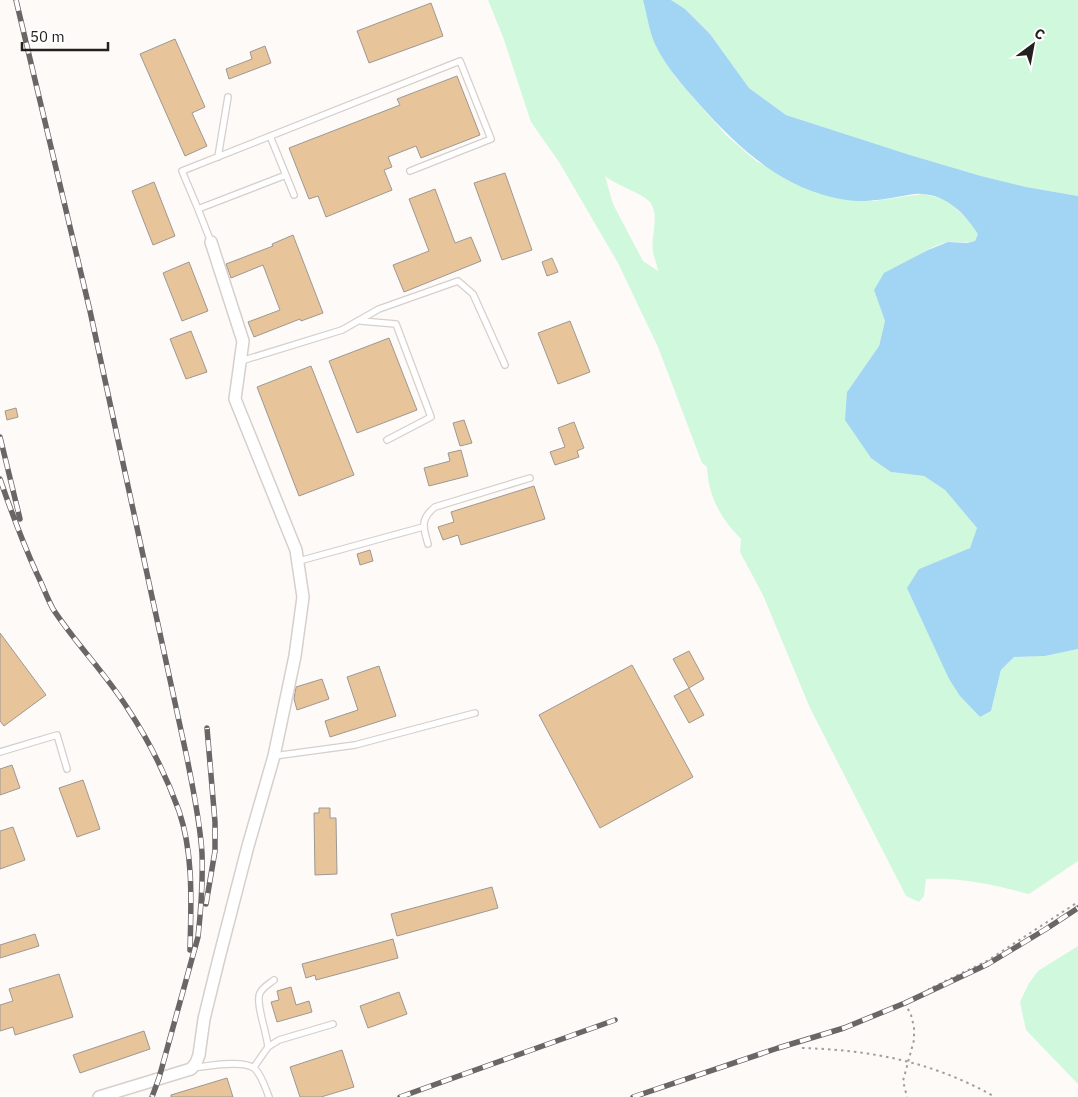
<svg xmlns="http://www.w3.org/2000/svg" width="1078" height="1097" viewBox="0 0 1078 1097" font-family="'IBM Plex Sans',sans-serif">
<rect width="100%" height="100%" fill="#fefaf8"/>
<path fill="#d0f8dd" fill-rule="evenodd" d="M 488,0 L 643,0 L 655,43 L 676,78 L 726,135 L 756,161 L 817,193 L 847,200 L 874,201 L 922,194 L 946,199 L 971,223 L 979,234 L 975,241 C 965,244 957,241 948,242 C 922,247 894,275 874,290 L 885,321 L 879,346 L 847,392 L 891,472 L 924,476 L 945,490 L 977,528 L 970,548 L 919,569 L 925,624 L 949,679 L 980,717 L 991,711 L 1001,670 L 1014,657 L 1045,656 L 1078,649 L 1078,861 L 1029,894 C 995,885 961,877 926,879 L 924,896 L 919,902 L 906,896 L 810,708 L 763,595 L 740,552 L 741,539 C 721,519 708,496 707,467 L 702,463 L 658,347 L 618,263 L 559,162 L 531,122 L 503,37 ZM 605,176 C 616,185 641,193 649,201 C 661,214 650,237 653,252 C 654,258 657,264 658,271 L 643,261 L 613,204 Z
M 671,0 L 1078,0 L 1078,196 L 1026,187 L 981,176 L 910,155 L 786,115 L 749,88 L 710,34 L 685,9 Z
M 1078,946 L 1078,1084 L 1026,1030 L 1020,1002 L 1029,983 L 1038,971 Z"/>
<path fill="#a2d5f3" d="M 643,0 L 671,0 L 685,9 L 710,34 L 749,88 L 786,115 L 910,155 L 981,176 L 1026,187 L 1078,196 L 1078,649 L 1045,656 L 1014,657 L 1001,670 L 991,711 L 980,717 L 960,696 L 949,679 L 907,588 L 919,569 L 970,548 L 977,528 L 945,490 L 924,476 L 891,472 L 871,458 L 845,420 L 847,392 L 879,346 L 885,321 L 874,290 L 884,273 L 928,250 L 948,242 L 967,243 L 975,241 L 978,234 C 965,214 947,195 922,194 C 916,193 909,195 903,196 C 885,199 865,203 846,200 C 784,190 740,150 700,105 C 683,86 666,67 655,44 C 649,31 647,14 643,0 Z"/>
<path fill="#e7c49a" stroke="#9e9892" d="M 431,3 L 443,36 L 369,63 L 357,31 Z
M 175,39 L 205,107 L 192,113 L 207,146 L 185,156 L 140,54 Z
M 265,46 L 271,63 L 229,79 L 226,69 L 252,59 L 250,52 Z
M 457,76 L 480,135 L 421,158 L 416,146 L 388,157 L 392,167 L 384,170 L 392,190 L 326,217 L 318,196 L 309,199 L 289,148 L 400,105 L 397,99 Z
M 505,173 L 532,250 L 502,260 L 474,183 Z
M 154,182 L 175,236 L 153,245 L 132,191 Z
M 435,189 L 455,243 L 471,237 L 481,261 L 404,292 L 393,265 L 429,251 L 409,199 Z
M 293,235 L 323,313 L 301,321 L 300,319 L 254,337 L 248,322 L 280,310 L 263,265 L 231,278 L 226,264 L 273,246 L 272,244 Z
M 552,258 L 558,272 L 547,276 L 542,262 Z
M 189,262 L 208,311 L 182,321 L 163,273 Z
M 570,321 L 590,372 L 558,384 L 538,333 Z
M 191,331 L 207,372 L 186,379 L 170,339 Z
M 389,338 L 417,410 L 357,433 L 329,361 Z
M 311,366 L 354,475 L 299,496 L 257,387 Z
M 16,408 L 18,417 L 7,420 L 5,411 Z
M 464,420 L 472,443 L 460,446 L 453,423 Z
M 574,422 L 584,448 L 577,451 L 579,457 L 555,465 L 550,452 L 565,447 L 558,428 Z
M 461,450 L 468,476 L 429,486 L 424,468 L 450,461 L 448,453 Z
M 534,486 L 545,519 L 461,545 L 458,535 L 443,540 L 438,527 L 454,522 L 451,512 Z
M 370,550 L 373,561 L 360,565 L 357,554 Z
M 0,633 L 46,695 L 4,726 L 0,721 Z
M 689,651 L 704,679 L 689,688 L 673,659 Z
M 632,665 L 693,777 L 600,828 L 539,715 Z
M 379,666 L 396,716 L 330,737 L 325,721 L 358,710 L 347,677 Z
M 322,679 L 329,699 L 297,710 L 294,699 L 296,687 Z
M 689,688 L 704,715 L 689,723 L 674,696 Z
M 12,765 L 20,788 L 0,795 L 0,769 Z
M 83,780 L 100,829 L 77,837 L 59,788 Z
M 319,808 L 330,808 L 330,818 L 336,818 L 337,874 L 315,875 L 314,813 L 319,813 Z
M 13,827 L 25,860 L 0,869 L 0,831 Z
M 492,887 L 498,908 L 397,936 L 391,914 Z
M 35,934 L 39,946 L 0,958 L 0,945 Z
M 393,939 L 398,958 L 316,980 L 315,975 L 306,978 L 302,964 Z
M 59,974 L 73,1017 L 15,1035 L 13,1027 L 0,1031 L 0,1005 L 13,1001 L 9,989 Z
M 291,987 L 296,1005 L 309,1001 L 312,1012 L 277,1022 L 271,1002 L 279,1000 L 277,991 Z
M 399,992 L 407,1014 L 368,1028 L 360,1006 Z
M 144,1031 L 150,1049 L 80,1073 L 73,1055 Z
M 342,1050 L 354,1087 L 321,1097 L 300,1097 L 290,1067 Z
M 227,1078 L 233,1097 L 171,1097 L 171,1095 Z"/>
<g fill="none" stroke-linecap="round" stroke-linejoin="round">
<g stroke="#d7cfcb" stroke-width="8">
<path id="service" d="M 270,136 L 294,195
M 218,157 L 228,97
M 198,209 L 182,171 L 460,61 L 491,139 L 410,171
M 211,242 L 198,209 L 286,175
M 361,321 L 396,324 L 431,417 L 387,440
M 241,361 L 342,330 L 379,309 L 458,281 L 473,294 L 505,365
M 428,544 C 423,527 420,519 435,507 L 530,478
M 299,561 L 423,527
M 0,752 L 57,735 L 67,769
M 274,756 L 355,745 L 475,713
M 268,1047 C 267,1033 255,1002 260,993 C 263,987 269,984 274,980
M 254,1067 L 268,1047 L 279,1040 L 333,1024
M 193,1068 C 207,1066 245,1059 255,1069 C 262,1076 265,1087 269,1097"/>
</g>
<g stroke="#d7cfcb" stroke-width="14">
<path id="minor" d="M 99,1097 L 191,1069 L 196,1063 L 199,1055 L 204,1019 L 218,962 L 248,846 L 274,756 L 295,656 L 303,597 L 296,550 L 235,399 L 243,341 L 211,242"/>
</g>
<path stroke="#a19d9c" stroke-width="2" stroke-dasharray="2.5 4" stroke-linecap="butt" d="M 930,991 L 929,989 L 987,961 L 1078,902
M 905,1003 L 911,1015 L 914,1027 L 914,1040 L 903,1081 L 907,1097
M 802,1048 C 871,1050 934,1062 995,1097"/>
<use href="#service" stroke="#fff" stroke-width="5.5"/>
<use href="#minor" stroke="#fff" stroke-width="11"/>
<g stroke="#6a6665" stroke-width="5.5">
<path id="rail" d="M 16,0 L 90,311 L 187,758 C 193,789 200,821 202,853 C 203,881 201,909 198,937 L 159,1078 L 152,1097
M 0,437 L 20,519
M 0,479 C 11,511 23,543 37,574 C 43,586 47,598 53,609 C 76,644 106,674 128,709 C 149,741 166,775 179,811 C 194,855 191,905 190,950
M 206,904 L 215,851 L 215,822 L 207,728
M 400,1097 L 615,1020
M 633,1097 L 778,1048 L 844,1028 L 905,1003 L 988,964 L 1046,929 L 1078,908"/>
</g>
<use href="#rail" stroke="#fff" stroke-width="4" stroke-dasharray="11" stroke-linecap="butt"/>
</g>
<g transform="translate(1033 45) rotate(32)" stroke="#ffffff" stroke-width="4" paint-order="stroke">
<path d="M0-4L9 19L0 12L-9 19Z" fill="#24201f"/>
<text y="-8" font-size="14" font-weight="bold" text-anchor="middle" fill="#24201f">С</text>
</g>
<path d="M22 42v8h86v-8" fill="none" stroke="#24201f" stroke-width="2.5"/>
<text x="30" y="42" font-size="15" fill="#24201f" stroke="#ffffff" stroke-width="4" paint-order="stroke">50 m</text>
</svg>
